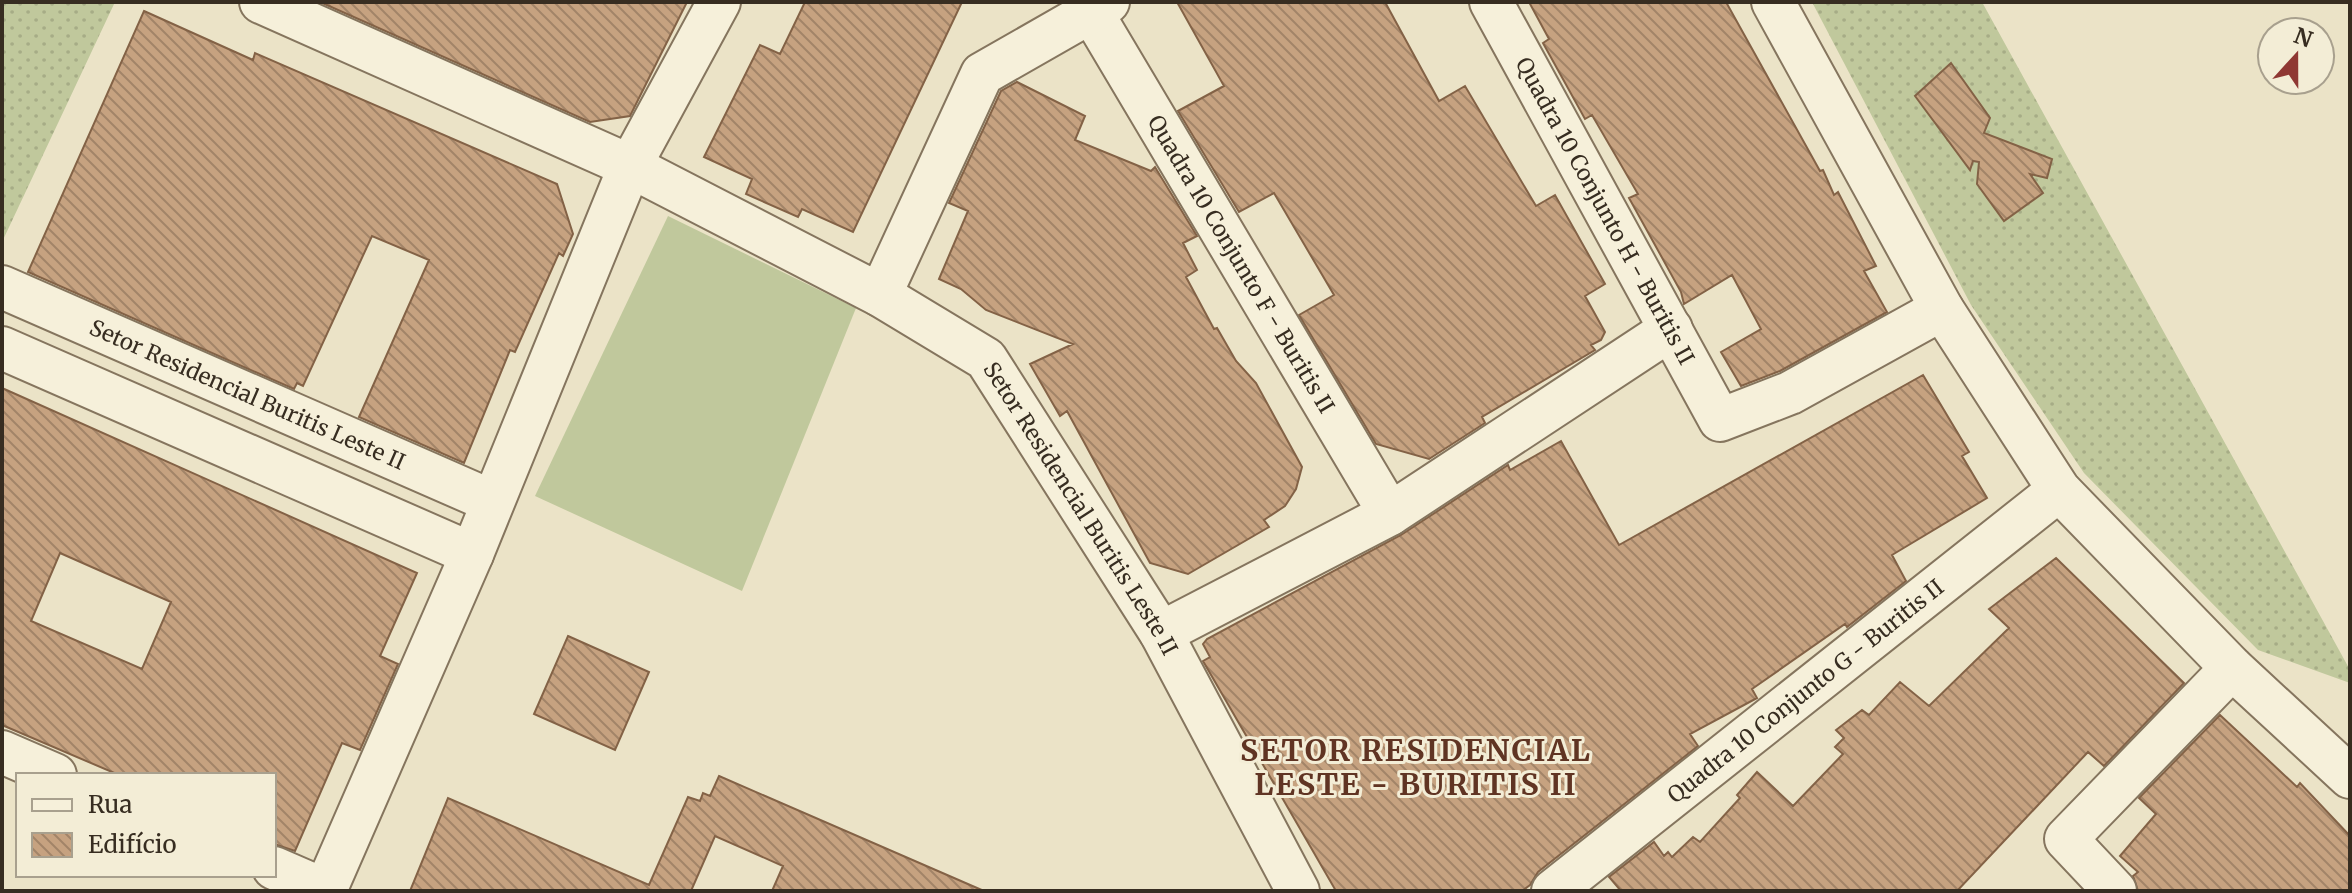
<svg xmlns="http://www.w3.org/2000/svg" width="2352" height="893" viewBox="0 0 2352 893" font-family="Merriweather,serif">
<defs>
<pattern id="grass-dots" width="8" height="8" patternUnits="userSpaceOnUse" patternTransform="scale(2)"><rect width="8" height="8" fill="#c0c89c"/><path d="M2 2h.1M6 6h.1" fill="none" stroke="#a6ac86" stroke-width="1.8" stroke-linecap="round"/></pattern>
<pattern id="building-back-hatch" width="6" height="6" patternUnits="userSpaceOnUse" patternTransform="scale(2)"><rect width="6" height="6" fill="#c6a280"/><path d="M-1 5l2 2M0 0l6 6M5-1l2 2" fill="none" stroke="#a28468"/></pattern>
</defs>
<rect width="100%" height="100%" fill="#ebe3c7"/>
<path fill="url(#grass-dots)" d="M 2,2 L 115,2 L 2,242 Z
M 1812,2 L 1982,2 L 2350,670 L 2350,683 L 2258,650 L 2084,473 L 1971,305 Z"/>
<path fill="#c0c89c" d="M 668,216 L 856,308 L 742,591 L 535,496 Z"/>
<path fill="url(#building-back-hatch)" stroke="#836246" stroke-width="2" fill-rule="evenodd" d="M 320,2 L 687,2 L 630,116 L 590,122 Z
M 805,2 L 962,2 L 853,232 L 802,209 L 798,217 L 746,194 L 752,179 L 704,157 L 760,45 L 780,54 Z
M 1177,2 L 1385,2 L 1439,101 L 1465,86 L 1536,206 L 1555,195 L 1605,284 L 1585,296 L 1605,332 L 1601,340 L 1591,345 L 1595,350 L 1482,417 L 1485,423 L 1429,459 L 1376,444 L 1299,315 L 1334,295 L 1274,193 L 1239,212 L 1178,111 L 1224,86 Z
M 1529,2 L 1726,2 L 1820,171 L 1823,170 L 1834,195 L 1838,192 L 1876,266 L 1864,271 L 1887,312 L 1780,371 L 1741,386 L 1721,352 L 1761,329 L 1732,275 L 1684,304 L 1681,292 L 1629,198 L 1638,194 L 1592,115 L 1585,119 L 1543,43 L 1549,39 Z
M 144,11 L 253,60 L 255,53 L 557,184 L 573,234 L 563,256 L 559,253 L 515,352 L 510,350 L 464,463 L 359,417 L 429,260 L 372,236 L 303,386 L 297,383 L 294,389 L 28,272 Z
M 1951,63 L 1990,118 L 1984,133 L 2052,159 L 2047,178 L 2030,174 L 2043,193 L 2004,221 L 1977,184 L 1979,162 L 1973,161 L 1970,170 L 1915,96 Z
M 1017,82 L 1085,116 L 1075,140 L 1151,171 L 1155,167 L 1197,236 L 1183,243 L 1197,270 L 1186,277 L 1214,329 L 1217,328 L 1236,361 L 1256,383 L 1302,467 L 1296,489 L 1285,506 L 1264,520 L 1269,527 L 1188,574 L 1150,563 L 1067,411 L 1060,416 L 1030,364 L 1073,344 L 986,310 L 961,289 L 939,279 L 968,211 L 949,203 L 1001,91 Z
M 1923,375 L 1969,452 L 1962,456 L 1987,498 L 1892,555 L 1906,581 L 1847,627 L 1845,624 L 1752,689 L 1757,698 L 1690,734 L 1698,746 L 1538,872 L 1530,885 L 1522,891 L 1336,891 L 1203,661 L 1210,657 L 1203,644 L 1207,639 L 1401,535 L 1508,465 L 1510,470 L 1561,441 L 1619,545 Z
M 2,388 L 417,573 L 380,656 L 398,664 L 360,750 L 342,743 L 295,851 L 274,844 L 274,775 L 119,775 L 2,725 ZM 60,553 L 171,602 L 142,669 L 31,621 Z
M 2056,558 L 2184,683 L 2104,766 L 2088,752 L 1957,891 L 1621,891 L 1609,877 L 1654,842 L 1664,856 L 1668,852 L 1672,857 L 1693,837 L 1700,842 L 1740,798 L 1737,795 L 1757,772 L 1793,806 L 1843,754 L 1835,747 L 1844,738 L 1836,730 L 1862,710 L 1869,715 L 1900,682 L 1929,706 L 2009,628 L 1989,609 Z
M 568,636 L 649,672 L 615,750 L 534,714 Z
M 2220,715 L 2297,787 L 2300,783 L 2350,836 L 2350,891 L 2138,891 L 2133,876 L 2138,872 L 2120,856 L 2156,814 L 2139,798 Z
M 719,776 L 984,891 L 772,891 L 783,866 L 715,836 L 691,891 L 410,891 L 448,798 L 649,885 L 688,797 L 700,801 L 703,793 L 710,796 Z"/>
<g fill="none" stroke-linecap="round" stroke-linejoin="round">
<g stroke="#85755e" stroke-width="46">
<g id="minor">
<path id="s1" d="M 261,2 L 630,166 L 880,295 L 986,359 L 1161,633 L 1298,891"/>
<path id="s2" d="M 1491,2 L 1720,420 L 1790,393 L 1942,309"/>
<path d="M 1773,2 L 1942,309 L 2059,490 L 2232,668 L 2350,777"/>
<path id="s3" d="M 1092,13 L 1390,514"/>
<path id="s4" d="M 2,287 L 491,501"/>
<path d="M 880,295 L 982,74 L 1108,2"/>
<path d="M 2,348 L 472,554"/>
<path d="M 1161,633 L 1390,514 L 1671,329"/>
<path d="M 2,752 L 55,775"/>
<path d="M 274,868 L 327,891"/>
<path d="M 325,891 L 472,554 L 630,166 L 719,2"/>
<path id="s5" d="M 1553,891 L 2059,490"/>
<path d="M 2115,891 L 2066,839 L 2232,668"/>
</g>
</g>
<use href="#minor" stroke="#f6f0da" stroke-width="42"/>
</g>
<g text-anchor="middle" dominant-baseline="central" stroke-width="6" stroke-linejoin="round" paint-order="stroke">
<g font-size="22" fill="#372d21" stroke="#f3edd6">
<text stroke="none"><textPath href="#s2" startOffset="238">Quadra 10 Conjunto H - Buritis II</textPath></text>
<text stroke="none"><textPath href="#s3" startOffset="292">Quadra 10 Conjunto F - Buritis II</textPath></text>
<text stroke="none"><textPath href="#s4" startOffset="268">Setor Residencial Buritis Leste II</textPath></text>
<text stroke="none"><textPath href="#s1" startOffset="986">Setor Residencial Buritis Leste II</textPath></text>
<text stroke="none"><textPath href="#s5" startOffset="322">Quadra 10 Conjunto G - Buritis II</textPath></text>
</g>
<g font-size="30" font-weight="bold" letter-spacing="2" fill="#603423" stroke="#f3edd6">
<text x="1416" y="750">SETOR RESIDENCIAL<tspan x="1416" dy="34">LESTE - BURITIS II</tspan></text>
</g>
</g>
<rect width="2352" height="893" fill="none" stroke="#372d21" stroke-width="8"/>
<rect x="16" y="773" width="260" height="104" fill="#f3edd6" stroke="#a8a08e" stroke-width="2"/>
<rect x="32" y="799" width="40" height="12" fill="#f6f0da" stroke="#a8a08e" stroke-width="2"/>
<text x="88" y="813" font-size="24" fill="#372d21">Rua</text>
<rect x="32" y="833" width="40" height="24" fill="url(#building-back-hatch)" stroke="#a8a08e" stroke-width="2"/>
<text x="88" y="853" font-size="24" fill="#372d21">Edifício</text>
<g transform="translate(2296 56) rotate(21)"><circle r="38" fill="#f3edd6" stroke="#a8a08e" stroke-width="2"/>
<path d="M0-6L14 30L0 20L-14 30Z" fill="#8f3833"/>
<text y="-12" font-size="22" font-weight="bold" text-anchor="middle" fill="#372d21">N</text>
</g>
</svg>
